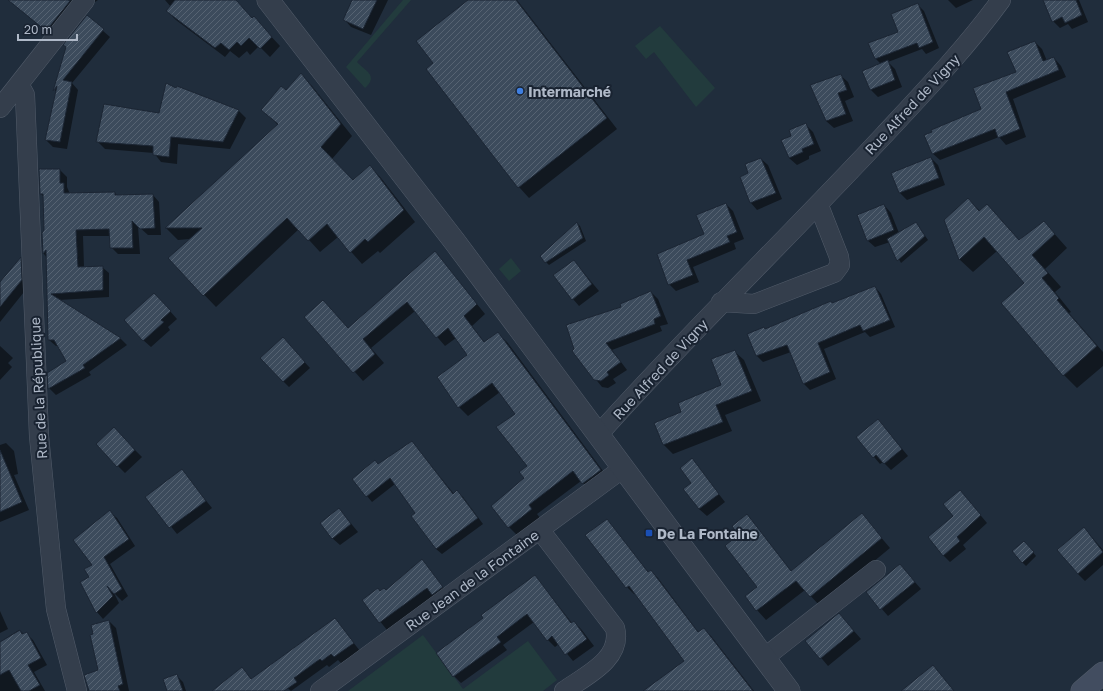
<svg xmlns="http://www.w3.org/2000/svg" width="1103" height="691" viewBox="0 0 1103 691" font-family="'Golos Text',sans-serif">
<defs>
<pattern id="building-hatch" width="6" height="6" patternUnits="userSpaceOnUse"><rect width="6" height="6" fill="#3c4b5c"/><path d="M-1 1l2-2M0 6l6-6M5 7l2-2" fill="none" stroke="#566372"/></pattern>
</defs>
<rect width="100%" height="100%" fill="#202d3c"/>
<path fill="#223b3d" d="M 403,0 L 411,0 L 357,62 C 365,71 379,75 365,88 L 346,67 Z
M 660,26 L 715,88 L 696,107 L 654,52 L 646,59 L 635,46 Z
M 511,258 L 521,271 L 509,281 L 499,269 Z
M 423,635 L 463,689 L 528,641 L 557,680 L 543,691 L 348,691 Z"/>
<path fill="#0007" d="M 98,0 L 89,6 L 60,43 L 10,1 Z
M 165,0 L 235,0 L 255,23 L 254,18 L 280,46 L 270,57 L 259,46 L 250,55 L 247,51 L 239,58 L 230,51 L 225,57 L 176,20 L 167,11 L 171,7 Z
M 353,0 L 388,0 L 371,35 L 351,27 L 344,19 Z
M 469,0 L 517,0 L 617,129 L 529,198 L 519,187 L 434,63 Z
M 948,0 L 973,0 L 956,8 Z
M 1044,0 L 1079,0 L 1088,22 L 1072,29 L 1068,24 L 1060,28 L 1053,21 Z
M 918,5 L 924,11 L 939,48 L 926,54 L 922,49 L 888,62 L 895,69 L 902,87 L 878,97 L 871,90 L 881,64 L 876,59 L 900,32 Z
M 87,17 L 110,37 L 72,83 L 78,90 L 67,149 L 53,147 L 46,140 L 57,93 L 55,91 L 67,47 Z
M 1035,42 L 1042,49 L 1047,61 L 1054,58 L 1061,66 L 1066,77 L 1013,99 L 1026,137 L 1006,145 L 999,137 L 940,160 L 932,153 L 983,110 L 1017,72 Z
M 301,74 L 312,86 L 352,136 L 332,159 L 353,181 L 370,166 L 381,178 L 415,222 L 380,253 L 378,251 L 362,264 L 338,237 L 320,252 L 299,229 L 216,307 L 169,258 L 190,239 L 178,240 L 166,228 L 278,125 L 263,110 L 286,92 Z
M 840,75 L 848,82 L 854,97 L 845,101 L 853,121 L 834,128 L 826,121 L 812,86 Z
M 178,87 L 239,111 L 246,118 L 230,149 L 178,144 L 177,164 L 161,162 L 154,153 L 105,149 L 97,141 L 160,114 Z
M 806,125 L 813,132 L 821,151 L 809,156 L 809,159 L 797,165 L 789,158 L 793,136 Z
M 931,158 L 938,165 L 945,185 L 907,200 L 900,193 L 892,173 Z
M 761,159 L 768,165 L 782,199 L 757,210 L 751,203 L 741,177 L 750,174 Z
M 60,170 L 67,177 L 67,187 L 70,194 L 115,193 L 118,196 L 153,195 L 159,202 L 161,235 L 148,235 L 138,226 L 140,254 L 118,254 L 111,247 L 111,236 L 83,236 L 84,267 L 102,267 L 109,273 L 109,297 L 59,300 L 120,338 L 127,345 L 89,372 L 91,375 L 56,395 L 49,388 L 48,373 L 68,362 L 59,346 L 56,346 L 49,340 L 47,258 L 44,254 L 44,197 L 41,194 Z
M 968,199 L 980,211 L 987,205 L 1020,241 L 1044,222 L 1067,248 L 1045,269 L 1061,287 L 1055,292 L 1071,312 L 1069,313 L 1103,352 L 1103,366 L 1077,388 L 1064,375 L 1025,283 L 997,251 L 973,272 L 959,259 Z
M 726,204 L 733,211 L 744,239 L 734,243 L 736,249 L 693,267 L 699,282 L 676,291 L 669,284 Z
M 884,205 L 891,213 L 899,233 L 916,223 L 928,240 L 901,263 L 890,242 L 875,247 L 867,240 Z
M 577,223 L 580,226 L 586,241 L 549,265 L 546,262 Z
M 435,252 L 485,314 L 472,326 L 485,343 L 498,334 L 507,342 L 609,479 L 592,492 L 581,481 L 537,514 L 540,518 L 518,536 L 509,527 L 528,467 L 516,414 L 500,392 L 468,416 L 459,407 L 468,355 L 456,338 L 445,346 L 415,311 L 371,348 L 384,363 L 363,381 L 306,317 L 323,301 L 348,329 Z
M 21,259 L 27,266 L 28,287 L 0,322 L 0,282 Z
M 574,261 L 599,291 L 579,306 L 573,299 Z
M 875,287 L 881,294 L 895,327 L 870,337 L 865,332 L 824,349 L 836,379 L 810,390 L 804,384 L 791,352 L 763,362 L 757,356 L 748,334 L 764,328 L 766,330 Z
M 651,292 L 658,299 L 668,324 L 660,326 L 662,331 L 612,350 L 627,370 L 613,379 L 616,383 L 608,388 L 602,387 L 573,351 L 622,307 Z
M 161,301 L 177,319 L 168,327 L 170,330 L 151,347 L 143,340 Z
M 289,345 L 310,368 L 289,387 L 283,381 Z
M 0,346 L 13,358 L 8,363 L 12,367 L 0,380 Z
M 734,351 L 744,360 L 761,401 L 725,415 L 732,431 L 673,454 L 663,444 L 682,413 L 723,386 Z
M 884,427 L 908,456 L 891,470 L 883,462 L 880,464 L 857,437 Z
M 121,436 L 142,457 L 125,473 L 118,466 Z
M 412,442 L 454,494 L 457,492 L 463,497 L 483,524 L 442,554 L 436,549 L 416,513 L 395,484 L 372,502 L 367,496 L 375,461 L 379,465 Z
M 6,443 L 14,451 L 18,474 L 14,475 L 29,510 L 0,522 L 0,445 Z
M 692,460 L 725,502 L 707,516 L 699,509 L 692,483 Z
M 182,471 L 212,508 L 177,534 L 147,497 Z
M 966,498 L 987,523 L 963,545 L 966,549 L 950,562 L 943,555 L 954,516 Z
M 339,509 L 358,532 L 340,545 L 332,538 Z
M 110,512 L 117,518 L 135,546 L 110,564 L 128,596 L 122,601 L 114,593 L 119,603 L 103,619 L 97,612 L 90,577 Z
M 747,515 L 792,572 L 862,515 L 890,548 L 820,606 L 805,590 L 766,620 L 757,610 L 758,587 L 740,536 Z
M 607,520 L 649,573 L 651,571 L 658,578 L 699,633 L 704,629 L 711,636 L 754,691 L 645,691 L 686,662 L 635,593 L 634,594 L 627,587 Z
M 1084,528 L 1103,550 L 1103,565 L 1085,581 L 1078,574 Z
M 1027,545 L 1036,556 L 1026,566 L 1022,562 Z
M 422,560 L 449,595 L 434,595 L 387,630 L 363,600 L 386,591 L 413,570 L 411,568 Z
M 900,565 L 921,589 L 888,616 L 867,592 Z
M 535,576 L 572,623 L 574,622 L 581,629 L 594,646 L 573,661 L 559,644 L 555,647 L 548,640 L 534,622 L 503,645 L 507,650 L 461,683 L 454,676 L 484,618 Z
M 0,611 L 8,629 L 0,633 Z
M 839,614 L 861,639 L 828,666 L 807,641 Z
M 335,619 L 360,651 L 341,663 L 338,660 L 329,667 L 327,665 L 291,691 L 285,686 L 278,691 L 219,691 L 242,668 L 252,680 Z
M 109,621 L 116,628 L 129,691 L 89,691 L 99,671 Z
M 19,630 L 24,634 L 26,633 L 33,640 L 47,665 L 34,672 L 45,691 L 0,691 L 0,642 Z
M 176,675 L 183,682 L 186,691 L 168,691 Z"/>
<path fill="url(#building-hatch)" stroke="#1b2533" d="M 8,0 L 68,0 L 70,1 L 46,31 Z
M 175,0 L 236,0 L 252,18 L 254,16 L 272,37 L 260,49 L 249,38 L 241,46 L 237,42 L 229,50 L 221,43 L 215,48 L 166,11 Z
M 352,0 L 377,0 L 363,29 L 343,20 Z
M 468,0 L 516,0 L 607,118 L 518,188 L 426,69 L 433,63 L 416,41 Z
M 1043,0 L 1076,0 L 1082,15 L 1065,23 L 1062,17 L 1052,22 Z
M 918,3 L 933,42 L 919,48 L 917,43 L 875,59 L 868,43 L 898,32 L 891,14 Z
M 87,15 L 104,29 L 63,80 L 72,82 L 60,142 L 45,140 L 57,86 L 53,91 L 66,47 L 63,45 Z
M 1035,41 L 1043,61 L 1054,57 L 1059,70 L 1006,92 L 1020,129 L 998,138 L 995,129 L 932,154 L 924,135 L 932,132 L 931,130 L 981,109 L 973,88 L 1016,72 L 1007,52 Z
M 888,60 L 895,80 L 870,90 L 862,71 Z
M 301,73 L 341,124 L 321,147 L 353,180 L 370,165 L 404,210 L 368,242 L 365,239 L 350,253 L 327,224 L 308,241 L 287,218 L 203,296 L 168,258 L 202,228 L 165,228 L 278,124 L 261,110 L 281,86 L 286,90 Z
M 841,74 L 847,90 L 838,93 L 846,114 L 826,121 L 810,85 Z
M 166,83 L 176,88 L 177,86 L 239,110 L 223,142 L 171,137 L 169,157 L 153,155 L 153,146 L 96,142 L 104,104 L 159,113 Z
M 806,123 L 814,144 L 802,149 L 803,152 L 789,158 L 781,140 L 791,136 L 789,130 Z
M 931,157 L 939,178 L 899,193 L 891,173 Z
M 761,158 L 776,193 L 750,203 L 740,177 L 748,173 L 745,164 Z
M 39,169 L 60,169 L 60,183 L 64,183 L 64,193 L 115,192 L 115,195 L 153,194 L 155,228 L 140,229 L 132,221 L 133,248 L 110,248 L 109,229 L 76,230 L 78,267 L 103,266 L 103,290 L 51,294 L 121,338 L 83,365 L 85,368 L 48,389 L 47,373 L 66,361 L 54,340 L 48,340 L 46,250 L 43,254 L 42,233 L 44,230 L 43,194 L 40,194 Z
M 968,198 L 979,211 L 987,204 L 1019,240 L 1044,221 L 1055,234 L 1032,255 L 1048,273 L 1042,278 L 1059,298 L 1057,300 L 1097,346 L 1063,376 L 1001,303 L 1024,283 L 984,237 L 959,260 L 944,220 Z
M 726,203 L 737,232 L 727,236 L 730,242 L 687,260 L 693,275 L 668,285 L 657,254 L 704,234 L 696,215 Z
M 884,204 L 894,230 L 867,241 L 857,215 Z
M 577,222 L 583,238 L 545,263 L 540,256 Z
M 916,222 L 925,236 L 897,261 L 887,239 Z
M 435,251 L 477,304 L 464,316 L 484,342 L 498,332 L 601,470 L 582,484 L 573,471 L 529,505 L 532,509 L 508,528 L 491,506 L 524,478 L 519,472 L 527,466 L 496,427 L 515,414 L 492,383 L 458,408 L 437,377 L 467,355 L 448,328 L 436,338 L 407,302 L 363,339 L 375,354 L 353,373 L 304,317 L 323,300 L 348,328 Z
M 21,257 L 22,280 L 0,307 L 0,282 Z
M 574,260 L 592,284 L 572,300 L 553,275 Z
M 875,286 L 890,320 L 863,331 L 860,325 L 818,343 L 830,372 L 803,384 L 787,345 L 756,356 L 747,334 L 764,327 L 765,329 L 831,301 L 832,303 Z
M 651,291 L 661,316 L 654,319 L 655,324 L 606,343 L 621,362 L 607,372 L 609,375 L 601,381 L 594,380 L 572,351 L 574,349 L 566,325 L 621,307 L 620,304 Z
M 154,293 L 171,311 L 161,320 L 164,322 L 143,341 L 124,320 Z
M 283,337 L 305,362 L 283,382 L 260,358 Z
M 735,350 L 752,391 L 716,405 L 723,422 L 663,445 L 654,423 L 681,412 L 678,403 L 721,385 L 711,359 Z
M 878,419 L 902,449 L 884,464 L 876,455 L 873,458 L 856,437 Z
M 114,427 L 135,450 L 117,467 L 96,444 Z
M 412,441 L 453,494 L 457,490 L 478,518 L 436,549 L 411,516 L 415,513 L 390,478 L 366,497 L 352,479 L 375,460 L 378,464 Z
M 0,450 L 22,502 L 0,512 Z
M 692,458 L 719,494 L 699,509 L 683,489 L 691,483 L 680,468 Z
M 182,469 L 206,501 L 169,528 L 145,497 Z
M 960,490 L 981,515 L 957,537 L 960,541 L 943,556 L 928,537 L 953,516 L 943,504 Z
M 339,508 L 351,524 L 332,539 L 320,523 Z
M 110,510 L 129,539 L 104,557 L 122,589 L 114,594 L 107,586 L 113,596 L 96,613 L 80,582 L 89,577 L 84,569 L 92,565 L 73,540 Z
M 862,513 L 882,538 L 810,597 L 796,581 L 756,611 L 745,596 L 757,587 L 725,546 L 738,535 L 732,526 L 747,514 L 791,571 Z
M 607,519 L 648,572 L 651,570 L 698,632 L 704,628 L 753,691 L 643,691 L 684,661 L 629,586 L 626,588 L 585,535 Z
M 1084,527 L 1103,552 L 1078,574 L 1057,550 Z
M 1024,541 L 1034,552 L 1022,563 L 1012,551 Z
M 422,559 L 443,587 L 432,595 L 427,588 L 379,623 L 362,600 L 378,588 L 380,591 L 384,588 L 386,590 Z
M 900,564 L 915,582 L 880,610 L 866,592 Z
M 535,575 L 571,623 L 574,621 L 587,639 L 565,655 L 552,636 L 547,641 L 527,614 L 497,637 L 501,642 L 453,677 L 436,653 L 483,618 L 481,615 Z
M 839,613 L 854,631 L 820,659 L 805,641 Z
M 335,618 L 354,643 L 334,657 L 331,654 L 322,661 L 320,659 L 294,678 L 297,682 L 284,691 L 212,691 L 242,667 L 251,679 Z
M 109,620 L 123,684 L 118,686 L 120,691 L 89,691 L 84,675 L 98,670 L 90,635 L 93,634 L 91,625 Z
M 20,630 L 22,634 L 27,632 L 41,658 L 28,665 L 40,685 L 29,691 L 21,691 L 9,670 L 0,675 L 0,642 Z
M 933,665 L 954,691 L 901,691 Z
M 177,674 L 183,691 L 167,691 L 163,679 Z"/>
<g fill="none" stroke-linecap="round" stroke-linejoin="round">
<g stroke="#525c6a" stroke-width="20">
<path id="minor" d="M 19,84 L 25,95 L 39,436 L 56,609 L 77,691
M 0,108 L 85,0
M 721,302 L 754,304 L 834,273 L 840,265 L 839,257 L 819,206
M 598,435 C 690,332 790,236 884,135 C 925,91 966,48 1001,0
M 540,530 L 615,628 C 623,659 585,676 564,691
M 764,658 L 876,570
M 320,691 L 622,469"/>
</g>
<g stroke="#525c6a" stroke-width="23">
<path id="tertiary" d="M 268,0 L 455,242 L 789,691"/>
</g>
<g stroke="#525c6a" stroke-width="23">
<path id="secondary" d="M 1082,691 L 1103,673"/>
</g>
<use href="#minor" stroke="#343e4c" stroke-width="19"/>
<use href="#tertiary" stroke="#343e4c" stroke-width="22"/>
<use href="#secondary" stroke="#424d60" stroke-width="22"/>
</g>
<circle fill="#3f7fe0" stroke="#192331" stroke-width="1.5" cx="520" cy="91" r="4"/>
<rect fill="#1a4fb4" stroke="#192331" stroke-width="1.5" x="645" y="529" width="8" height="8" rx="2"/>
<g text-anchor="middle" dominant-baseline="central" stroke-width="4" stroke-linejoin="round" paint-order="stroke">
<g font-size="14" font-weight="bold" fill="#afb9c8" stroke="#192331" text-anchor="start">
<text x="528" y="91">Intermarché</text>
<text x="657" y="533">De La Fontaine</text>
</g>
<g font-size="14" fill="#afb9c8" stroke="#192331">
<text transform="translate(912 104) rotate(-47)">Rue Alfred de Vigny</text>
<text transform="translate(660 369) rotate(-47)">Rue Alfred de Vigny</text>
<text transform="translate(38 388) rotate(-93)">Rue de la République</text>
<text transform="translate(472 580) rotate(-36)">Rue Jean de la Fontaine</text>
</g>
</g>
<path d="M18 34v6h59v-6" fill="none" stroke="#afb9c8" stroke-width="2"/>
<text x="24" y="34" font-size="12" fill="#afb9c8" stroke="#192331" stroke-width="3" paint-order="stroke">20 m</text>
</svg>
